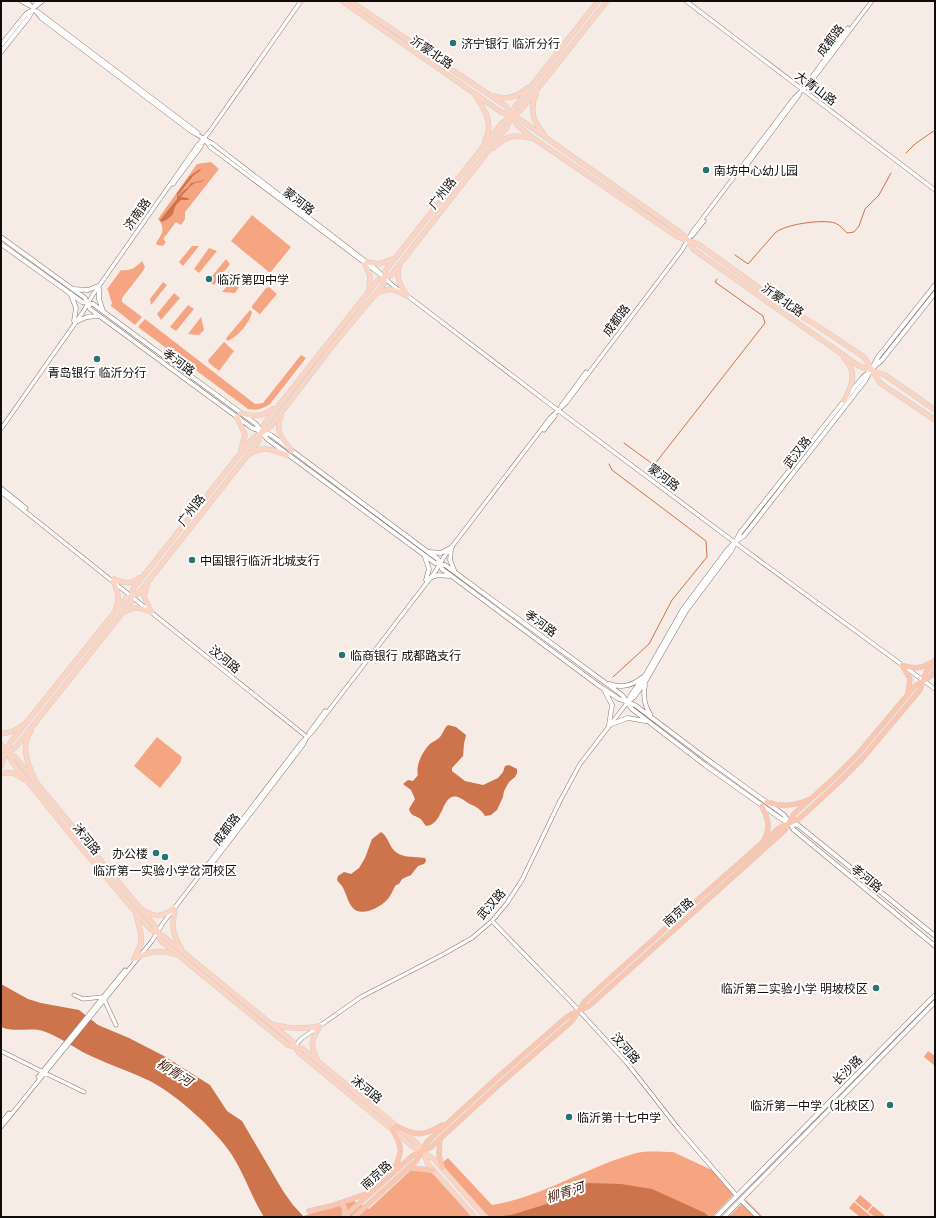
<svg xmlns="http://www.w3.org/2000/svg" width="936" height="1218" viewBox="0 0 936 1218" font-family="Mulish,'Noto Sans SC',sans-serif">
<rect width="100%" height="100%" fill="#f7ebe5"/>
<path fill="#f6a582" d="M 211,162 L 219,169 L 185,212 L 185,219 L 181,225 L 176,222 L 163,239 L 166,242 L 163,246 L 157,245 L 156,243 C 162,234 166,229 158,219 L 197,164 Z
M 252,215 L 291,247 L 270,273 L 231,241 Z
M 192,246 L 199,246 L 183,266 L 179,262 Z
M 209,248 L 217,251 L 199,273 L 194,269 Z
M 226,259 L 230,264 L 214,285 L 208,281 Z
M 142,261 L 145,267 L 143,271 L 122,298 L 122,302 L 142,317 L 135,325 L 111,306 L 112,302 C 109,298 110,293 107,289 L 121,270 C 131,271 135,268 142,261 Z
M 236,276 L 239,287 L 235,293 L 222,292 Z
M 163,282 L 167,285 L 151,305 L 150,299 Z
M 269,287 L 277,294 L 260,314 L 252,308 L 252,306 L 266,288 Z
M 174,293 L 180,298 L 161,320 L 157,314 Z
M 188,305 L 194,309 L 176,331 L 170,327 Z
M 250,310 L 252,312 C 249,324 239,335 228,341 L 226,339 L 227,337 Z
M 201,317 L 204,330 L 199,335 L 188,334 Z
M 145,319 L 255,404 L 263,403 L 301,355 L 306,358 L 270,404 C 262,409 257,411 248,409 L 138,327 Z
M 224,342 L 234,351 L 219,371 L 209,363 L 208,360 Z
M 157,737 L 182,757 L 180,763 L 160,788 L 134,766 Z
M 928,1051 L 935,1056 L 935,1066 L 924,1057 Z
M 673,1152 L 714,1171 L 735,1193 L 712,1217 L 489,1217 L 445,1168 L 443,1162 L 448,1158 L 492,1205 C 542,1197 585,1168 633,1154 C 644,1150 662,1152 673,1152 Z
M 411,1170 L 432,1173 L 472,1217 L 304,1217 L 303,1216 L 354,1201 L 369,1209 Z
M 860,1195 L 872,1205 L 867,1211 L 855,1201 Z
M 746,1200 L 763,1217 L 728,1217 Z
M 854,1202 L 872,1217 L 860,1217 L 849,1208 Z
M 873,1206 L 885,1216 L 887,1217 L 875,1217 L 868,1212 Z"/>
<path fill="#cd744c" d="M 200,169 L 201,170 L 193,176 L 178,195 L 179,196 C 182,190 188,189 191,183 L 205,180 C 202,182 198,182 195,183 C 192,184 182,195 181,197 L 188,198 L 189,200 L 181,200 C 169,209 180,214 162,222 L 160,220 L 177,199 L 177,193 L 190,176 Z
M 448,725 L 456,727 L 466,735 L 464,744 L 463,756 L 452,768 L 452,771 L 465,781 L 483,785 L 498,778 L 503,772 L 505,766 L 509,765 L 517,769 L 517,773 L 515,777 L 509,782 L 504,791 L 503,797 L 497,810 L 491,815 L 485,816 C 480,808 476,807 468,803 C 465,801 463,799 460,798 C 441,789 445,825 426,826 C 424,824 422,819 419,818 C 414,815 411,816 409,809 L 415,799 L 411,790 L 403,784 L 408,780 L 413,781 L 418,775 C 415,765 424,749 431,743 C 434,741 437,740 439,738 C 443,734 444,728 448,725 Z
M 381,832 C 387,836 388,842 392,848 C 400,859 413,856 425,858 L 426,861 L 424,864 L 418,866 L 411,875 L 402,879 L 399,884 L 396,885 C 393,889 392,893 390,896 C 384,906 361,919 352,907 C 348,902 347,896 344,890 C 343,886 339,883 337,880 L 338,876 L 344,872 L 351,874 L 359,868 L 365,858 L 372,839 Z
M 1,984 L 28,999 L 41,1003 L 79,1010 L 98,1025 L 129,1038 L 164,1056 L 210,1085 L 227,1111 L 242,1121 L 283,1191 L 293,1205 L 304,1217 L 264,1217 C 250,1195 243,1169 227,1148 C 210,1125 175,1094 150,1081 C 131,1072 110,1065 91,1056 C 75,1049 61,1037 43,1031 C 31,1027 14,1033 1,1027 Z
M 588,1183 L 621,1184 L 652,1189 L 705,1213 L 709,1217 L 493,1217 L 511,1215 L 547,1204 L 571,1189 Z"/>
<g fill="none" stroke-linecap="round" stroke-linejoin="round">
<path stroke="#cd744c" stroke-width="1" d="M 906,153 L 915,144 L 935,130
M 735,255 L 748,264 L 775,233 C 785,224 823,219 835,223 C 840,225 844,230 847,233 L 854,232 L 859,226 L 865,209 L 879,195 L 891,173
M 624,443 L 654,465 L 765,323 L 763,316 L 715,282 L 717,279
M 609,464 L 612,470 L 706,541 L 707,557 L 672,600 L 649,644 L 613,677"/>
<g stroke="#817671" stroke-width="4.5">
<path id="tertiary" d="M 21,1 L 30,6
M 27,1 L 41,18 L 192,132 L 212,143 L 377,270 L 390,283 L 400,291
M 686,1 L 935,190
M 37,11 L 198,133
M 805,86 L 848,28
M 205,140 L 210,147 L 381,275
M 747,165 L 799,95
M 173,184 L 200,148 L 203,142
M 692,236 L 704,221
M 405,294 L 551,405 L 745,550 L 935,689
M 561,406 L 586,372
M 1,429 L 83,312 L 92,296 L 197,146 L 210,131 L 301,1
M 544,430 L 555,416
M 1,488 L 26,508
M 1,492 L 307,737
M 309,733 L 325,711
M 205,873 L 303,745 L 306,739
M 492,921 L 571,1002 L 627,1063 L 678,1128 L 737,1196
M 74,995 L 83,999 L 102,997
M 104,999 L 116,1025
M 295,1046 L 301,1039 L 361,997 L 442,955 L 472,938 L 492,921 L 507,903 L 522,880 L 560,801 L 580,764 L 627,703
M 1,1051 L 43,1072
M 45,1073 L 84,1092
M 38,1077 L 125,970
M 1,1123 L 9,1113
M 1,1127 L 152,941 L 163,923 L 301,743 L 313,731 L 435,572 L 444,557 L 550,418 L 566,403 L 682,250 L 693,231 L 794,98 L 810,83 L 872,1"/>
</g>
<g stroke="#817671" stroke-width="5">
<path id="secondary" d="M 36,6 L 42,1
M 1,45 L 26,14 L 31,11
M 1,52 L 29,17 L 37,1
M 1,237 L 85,298 L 90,309 L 252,428 L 271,435 L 428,552 L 438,559 L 442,569 L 602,688 L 619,699 L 635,705 L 708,760 L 784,815 L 794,830 L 935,946
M 1,244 L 82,302 L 93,304 L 256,424 L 267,439 L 435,563 L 445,565 L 622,695 L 632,709 L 705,765 L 780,818 L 789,824 L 798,825 L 935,936
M 73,289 L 88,290 L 98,286
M 99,289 L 99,299 L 103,311
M 71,295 L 76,308 L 74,321
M 75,322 L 87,317 L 100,316
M 874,367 L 882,360 L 935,293
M 451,550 L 450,560 L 454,570
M 430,552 L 441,553 L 452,547
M 425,557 L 429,569 L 426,580
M 430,578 L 438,575 L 449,576
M 609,684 C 622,688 632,686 643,677
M 645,685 C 643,696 644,705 650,714
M 605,691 L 612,705 L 609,725
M 629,701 L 634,697 L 645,682 L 686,611 L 731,551 L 740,533 L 862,378 L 869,372
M 627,703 L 631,695 L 646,674 L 683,609 L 728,549 L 735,542 L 744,536 L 865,381 L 878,357 L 935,285
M 609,725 L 628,718 L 645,721
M 741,1200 L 758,1217
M 716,1217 L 935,995
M 724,1217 L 935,1002"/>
</g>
<g stroke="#cfcece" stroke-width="5.5">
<path id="primary" d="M 342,1 L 501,112 L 521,120 L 681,233 L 688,240 L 694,250 L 859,366 L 885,375 L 935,410
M 350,1 L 506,106 L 517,125 L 533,138 L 678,237 L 698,244 L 780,303 L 819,327 L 864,357 L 880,383 L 935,420
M 301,2 L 302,1
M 536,94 C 529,109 533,122 544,134
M 475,95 C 485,109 494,124 485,141
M 493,96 C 506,100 518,97 527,88
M 493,148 C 506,136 514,134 531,138
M 367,262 L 379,264 L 393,259
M 365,264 L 370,276 L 369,291
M 399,266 C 396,279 400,285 407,296
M 377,293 C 389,288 393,288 405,295
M 844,401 C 852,386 858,372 844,358
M 241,413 C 253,417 262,417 273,409
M 281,416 C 274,430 283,441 292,451
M 237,417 L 245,435 L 241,450
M 250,454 C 262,445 274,450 287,455
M 114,579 C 123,583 131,585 139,578
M 113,581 C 118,591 120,598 116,608
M 147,586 L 144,596 L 151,612
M 126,611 C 135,606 141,608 151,612
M 31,731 C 29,734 26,739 26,743 C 24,754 29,767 34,777
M 1,733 C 10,734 16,730 23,725
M 1,744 L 8,752 L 12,762 L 83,850 L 150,929 L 163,936 L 292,1041 L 299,1053 L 412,1146 L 434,1159 L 485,1217
M 1,749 L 8,752 L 16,758 L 154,925 L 158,932 L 160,940 L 288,1045 L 303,1049 L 416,1142 L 423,1151 L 428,1164 L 475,1217
M 1,757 L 16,747 L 131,602 L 133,589 L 239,455 L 253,438 L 270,427 L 333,345 L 384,284 L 385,271 L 502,123 L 520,111 L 607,1
M 1,766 L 10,743 L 126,598 L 139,593 L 258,442 L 265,423 L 378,280 L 391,275 L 507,127 L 515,107 L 598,1
M 1,774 C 10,771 16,773 23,779
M 143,910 C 156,918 161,917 174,909
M 175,911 C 171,925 173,935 181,948
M 134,959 L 141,944 L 141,934 L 136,914
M 134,959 C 147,952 159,949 174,954
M 275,1025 C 290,1029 305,1029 320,1026
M 317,1059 C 309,1045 312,1039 320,1026"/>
</g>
<g stroke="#cfcece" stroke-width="5.5">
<path id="trunk" d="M 902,665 C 913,669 920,669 931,663
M 902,665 L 910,679 L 908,693
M 767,802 C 782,807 793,806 808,800
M 762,806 C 768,819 771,827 764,840
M 396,1126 C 416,1136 422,1137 442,1125
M 392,1129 C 404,1148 402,1153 393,1172
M 440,1139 L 439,1154 L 442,1168
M 409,1168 L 433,1170
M 340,1203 C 345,1207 346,1209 344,1216
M 309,1211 L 331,1206 L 369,1193
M 344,1217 L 412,1156 L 431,1147 L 502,1082 L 572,1021 L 585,1001 L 676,919 L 779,828 L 799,819 L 838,783 L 862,759 L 920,690 L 926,672 L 935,660
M 354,1217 L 416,1161 L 427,1142 L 498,1077 L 568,1016 L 589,1006 L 784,831 L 794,814 L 833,779 L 857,755 L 915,686 L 931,676 L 935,670"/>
</g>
<use href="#tertiary" stroke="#fff" stroke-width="3.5"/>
<use href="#secondary" stroke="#fff" stroke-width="4"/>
<use href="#primary" stroke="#fcd4c4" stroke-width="4.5"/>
<use href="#trunk" stroke="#fbc6b0" stroke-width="4.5"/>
</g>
<g fill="#287374" stroke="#fff" stroke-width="1.5">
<circle cx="453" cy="43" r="4"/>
<circle cx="706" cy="170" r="4"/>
<circle cx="209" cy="279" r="4"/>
<circle cx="97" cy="359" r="4"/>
<circle cx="192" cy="560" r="4"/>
<circle cx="342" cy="655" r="4"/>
<circle cx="156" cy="853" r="4"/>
<circle cx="165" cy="857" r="4"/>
<circle cx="876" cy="988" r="4"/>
<circle cx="890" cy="1105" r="4"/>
<circle cx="569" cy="1117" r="4"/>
</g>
<g text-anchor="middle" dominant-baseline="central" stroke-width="4" stroke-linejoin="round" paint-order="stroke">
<g font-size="12" fill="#100c0b" stroke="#fff">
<text transform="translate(830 40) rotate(-53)">成都路</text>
<text transform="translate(432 52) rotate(34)">沂蒙北路</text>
<text transform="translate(816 88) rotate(37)">大青山路</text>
<text transform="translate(442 193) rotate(-52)">广州路</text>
<text transform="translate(299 201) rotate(38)">蒙河路</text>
<text transform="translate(137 214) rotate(-55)">济南路</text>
<text transform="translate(783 300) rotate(35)">沂蒙北路</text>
<text transform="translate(616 320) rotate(-53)">成都路</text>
<text transform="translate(179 362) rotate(36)">孝河路</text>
<text transform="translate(797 452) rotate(-52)">武汉路</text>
<text transform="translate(664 477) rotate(37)">蒙河路</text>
<text transform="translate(191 510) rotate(-52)">广州路</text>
<text transform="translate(541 623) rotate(36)">孝河路</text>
<text transform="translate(225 659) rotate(39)">汶河路</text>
<text transform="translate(226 829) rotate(-52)">成都路</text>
<text transform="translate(87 839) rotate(51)">沭河路</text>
<text transform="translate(867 878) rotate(39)">孝河路</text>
<text transform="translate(491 904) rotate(-49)">武汉路</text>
<text transform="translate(678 912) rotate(-42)">南京路</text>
<text transform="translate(626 1048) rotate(49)">汶河路</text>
<text transform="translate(847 1070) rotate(-45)">长沙路</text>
<text transform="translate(367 1089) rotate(39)">沭河路</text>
<text transform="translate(376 1175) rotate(-42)">南京路</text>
</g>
<g font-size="12" fill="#100c0b" stroke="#fff" text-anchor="start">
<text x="461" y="43">济宁银行 临沂分行</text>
<text x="714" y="170">南坊中心幼儿园</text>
<text x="217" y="279">临沂第四中学</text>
<text x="97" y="372" text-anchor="middle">青岛银行 临沂分行</text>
<text x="200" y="560">中国银行临沂北城支行</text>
<text x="350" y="655">临商银行 成都路支行</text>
<text x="148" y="853" text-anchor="end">办公楼</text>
<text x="165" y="870" text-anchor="middle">临沂第一实验小学岔河校区</text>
<text x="868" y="988" text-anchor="end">临沂第二实验小学 明坡校区</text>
<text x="882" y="1105" text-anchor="end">临沂第一中学（北校区）</text>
<text x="577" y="1117">临沂第十七中学</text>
</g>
<g font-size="13" font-style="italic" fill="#452010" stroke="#fff">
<text transform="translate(175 1072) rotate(32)">柳青河</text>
<text transform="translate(565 1192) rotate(-18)">柳青河</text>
</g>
</g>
<rect width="936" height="1218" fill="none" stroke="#100c0b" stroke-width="4"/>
</svg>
